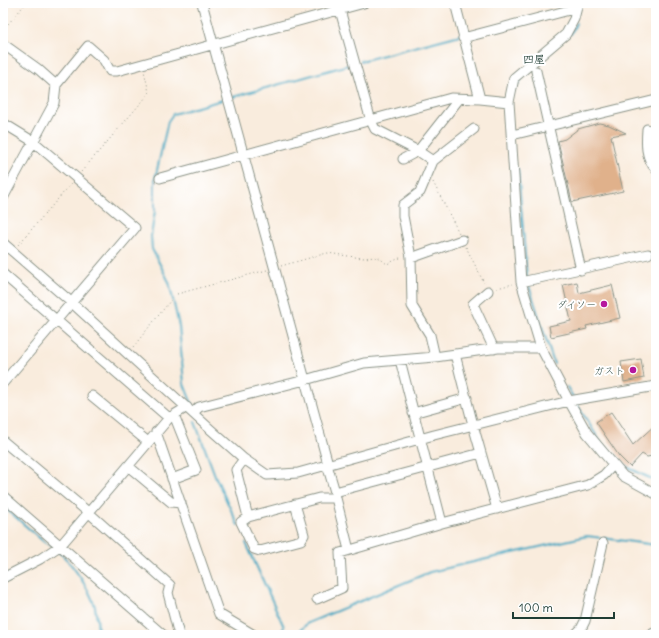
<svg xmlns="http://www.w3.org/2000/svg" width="659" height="638" viewBox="0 0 659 638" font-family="Delius,'Klee One',sans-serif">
<rect width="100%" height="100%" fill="#fff"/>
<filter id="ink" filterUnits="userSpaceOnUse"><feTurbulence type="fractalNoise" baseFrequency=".025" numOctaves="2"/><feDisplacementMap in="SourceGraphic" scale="8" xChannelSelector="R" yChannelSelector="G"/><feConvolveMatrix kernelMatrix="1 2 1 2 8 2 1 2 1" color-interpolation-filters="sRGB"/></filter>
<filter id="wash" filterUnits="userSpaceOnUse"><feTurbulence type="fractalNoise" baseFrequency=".012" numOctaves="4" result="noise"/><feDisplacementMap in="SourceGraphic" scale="16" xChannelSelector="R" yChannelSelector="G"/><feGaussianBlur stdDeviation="0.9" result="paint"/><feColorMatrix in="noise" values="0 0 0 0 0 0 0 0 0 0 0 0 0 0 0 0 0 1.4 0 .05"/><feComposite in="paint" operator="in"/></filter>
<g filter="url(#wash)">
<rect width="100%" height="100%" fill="#f9ecdd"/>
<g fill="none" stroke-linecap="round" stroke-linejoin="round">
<path stroke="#43a8c3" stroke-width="2" d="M 571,34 L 576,23
M 361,61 L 460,35
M 517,86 L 523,76
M 233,97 L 352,64
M 518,169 L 527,279
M 528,283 L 554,364
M 567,387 L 573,397
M 576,403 L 601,443 L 627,467 L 656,481
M 192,404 L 184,384 L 179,326 L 169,282 L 152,249 L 151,236 L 155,211 L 155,179 L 168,121 L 173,114 L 222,100
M 195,422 L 216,478 L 238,525
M 3,506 L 44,542 L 52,547
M 246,543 L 284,627 L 281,632 L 276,635
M 57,551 C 71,560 91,592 95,607 C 97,616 98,626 98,635
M 179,617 L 184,635
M 295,635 L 308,623 L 430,572 L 587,536 L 656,545"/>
</g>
<g id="blocks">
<path fill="#e0b18b" d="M 599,123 L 609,125 L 626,133 L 611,136 L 623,191 L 572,202 L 558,141 L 565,139 L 578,129 Z
M 577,282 L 579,293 L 612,285 L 620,318 L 586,326 L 587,329 L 551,337 L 549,326 L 571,321 L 563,285 Z
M 641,359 L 644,378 L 624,382 L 621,362 Z
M 611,412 L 633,445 L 656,424 L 656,453 L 652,456 L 647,457 L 642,454 L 630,467 L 619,456 L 596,422 Z"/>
</g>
</g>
<g filter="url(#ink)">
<use href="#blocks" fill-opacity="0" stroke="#8c9488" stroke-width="1"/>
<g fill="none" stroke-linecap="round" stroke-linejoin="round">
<g stroke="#8c9488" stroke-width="11">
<path id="minor" d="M 202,3 L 328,464 L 328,468 L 335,492 L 481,453
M 338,3 L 371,121 L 375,129 L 418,151 L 433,161 L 420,192 L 403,205 L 403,216 L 411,257 L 412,306 L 430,335 L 435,357
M 455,3 L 480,99
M 578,3 L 574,19 L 566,34 L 514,78 L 509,102 L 521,282 L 541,348 L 569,401 L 587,433 L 623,476 L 656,494
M 463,38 L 577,8
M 3,44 L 38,69 L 56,85
M 536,71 L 581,270
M 3,123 L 34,142 L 135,228 L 3,383
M 647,129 C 646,143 645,158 656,169
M 512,135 L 656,100
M 403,159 L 418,151 L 459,99
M 433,161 L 474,129
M 160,178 L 451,98 L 480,99 L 509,102
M 3,198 L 54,103 L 56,85 L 88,46 L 104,60 L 110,71 L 117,71 L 364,3
M 3,243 L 72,303 L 210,429 L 244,459 L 267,475 L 298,473 L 434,435 L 569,401 L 656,386
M 411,258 L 462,240
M 3,274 L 169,418
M 521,282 L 648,254
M 488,291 L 473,304 L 494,349
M 455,354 L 473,425 L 497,509
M 400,360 L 442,523 L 588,485 L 604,475 L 613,465
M 92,396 L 148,442
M 193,413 L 199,407 L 305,380 L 364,363 L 435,357 L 498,348 L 541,348
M 413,413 L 467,398
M 156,432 L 219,614 L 254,635
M 3,441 L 88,512 L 170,585 L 168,593 L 179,635
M 244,459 L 236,470 L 248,517 L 319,498 L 336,498 L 335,492
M 128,466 L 171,502 L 181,503
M 172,479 L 196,470 L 174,415
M 3,496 L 163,635
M 336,498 L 349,550
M 248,517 L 241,522 L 254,549 L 260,551 L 301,540 L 304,535 L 295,504
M 3,578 L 40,559 L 61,545 L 169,418 L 187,407
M 317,599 L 342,588 L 340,553 L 442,523
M 575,635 L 581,629 L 585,621 L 603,543
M 650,635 L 656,632"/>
</g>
<path stroke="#8c9488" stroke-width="1" stroke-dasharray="1 3" stroke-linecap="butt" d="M 3,30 L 26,3
M 81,172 L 147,96 L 149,92 L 144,71
M 433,182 L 459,233
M 18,245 L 71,184
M 466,247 L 484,283
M 281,266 L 327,253 L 362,258 L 378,257 L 387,264 L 402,257
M 497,288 L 513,284
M 177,294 L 267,270
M 133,347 L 171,300"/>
<use href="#minor" stroke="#fff" stroke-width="9"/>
</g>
</g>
<g fill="#b5179e" stroke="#fff" stroke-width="1.5">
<circle cx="604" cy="304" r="4"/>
<circle cx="633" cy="370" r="4"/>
</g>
<g text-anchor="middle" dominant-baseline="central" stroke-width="4" stroke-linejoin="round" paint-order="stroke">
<g font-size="10" fill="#1f3d34" stroke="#fff" text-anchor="end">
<text x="596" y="304">ダイソー</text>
<text x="625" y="370">ガスト</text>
</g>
<g font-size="11" font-weight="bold" fill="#1f3d34" stroke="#fff">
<text x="534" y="59">四屋</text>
</g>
</g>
<rect width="659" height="638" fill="none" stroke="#fff" stroke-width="16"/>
<path d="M513 612v6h101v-6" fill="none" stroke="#1f3d34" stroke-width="2"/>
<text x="519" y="612" font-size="12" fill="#1f3d34" stroke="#ffffff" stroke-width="3" paint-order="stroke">100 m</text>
</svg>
